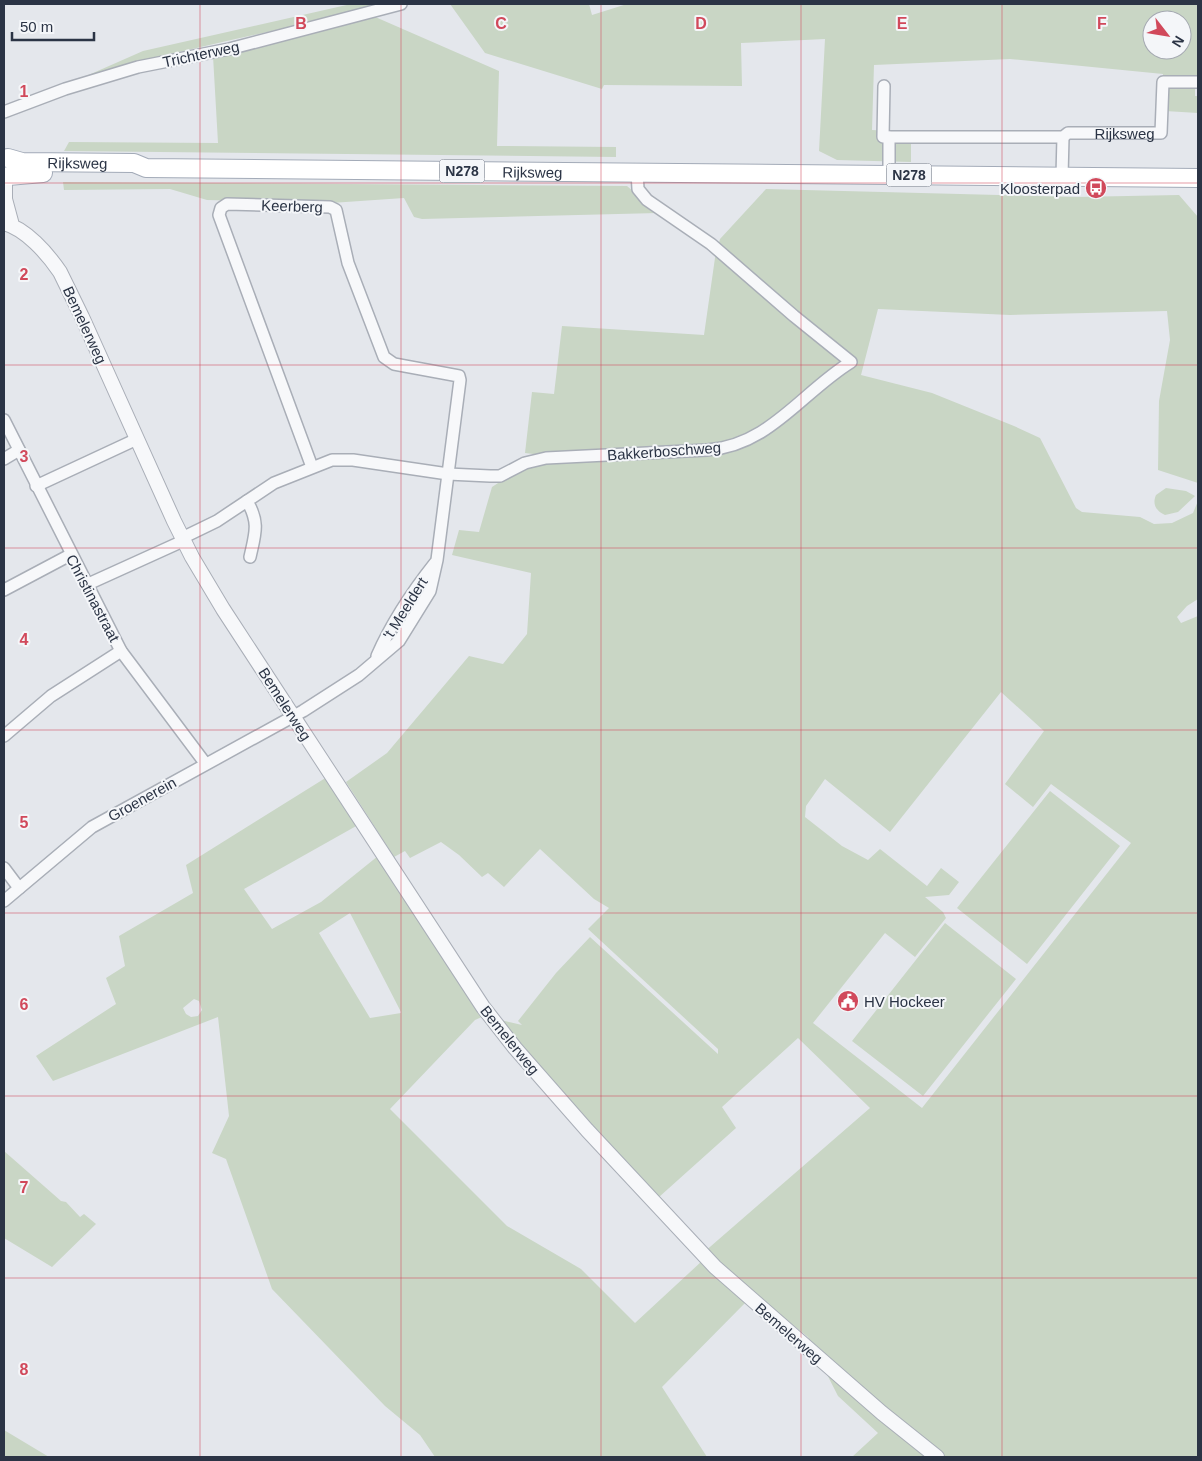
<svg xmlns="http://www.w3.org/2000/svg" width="1202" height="1461" viewBox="0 0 1202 1461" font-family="Arial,sans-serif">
<rect width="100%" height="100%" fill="#e4e7ec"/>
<path fill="#c9d6c5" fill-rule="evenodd" d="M 351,4 L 386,4 C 286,30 183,48 84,77 L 143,51 Z
M 450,4 L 589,4 L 592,15 L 627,4 L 1198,4 L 1198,77 L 1163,78 L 1163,74 L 1010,59 L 874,65 L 872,130 L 911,132 L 911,162 L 837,160 L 819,151 L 825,39 L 741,43 L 742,86 L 604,85 L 602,89 L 485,53 ZM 1152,20 L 1182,20 L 1182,50 L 1152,50 Z
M 373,16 L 499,71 L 497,146 L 616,147 L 616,157 L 64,151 L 69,142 L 218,143 L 213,56 Z
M 1165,85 L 1195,85 L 1195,96 L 1198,96 L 1198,113 L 1165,111 Z
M 63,182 L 627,186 L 658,213 L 422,219 L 414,217 L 404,198 L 331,203 L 207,200 L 170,189 L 64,190 Z
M 766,189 L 1076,197 L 1179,195 L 1198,217 L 1198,483 L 1158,470 L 1159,401 L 1170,340 L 1167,311 L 1010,315 L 878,309 L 861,375 L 932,393 L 1014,426 L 1040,438 L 1076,508 L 1082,512 L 1140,517 L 1154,524 L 1172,523 L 1193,513 L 1198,501 L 1198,599 L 1187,606 L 1177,617 L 1181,623 L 1198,616 L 1198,1457 L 852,1457 L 878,1433 L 838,1396 L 808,1337 L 703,1253 L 870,1108 L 798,1038 L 722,1107 L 736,1128 L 649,1206 L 484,1016 L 475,1020 L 390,1109 L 507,1226 L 581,1269 L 635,1323 L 702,1261 L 746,1302 L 662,1387 L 707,1457 L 435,1457 L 420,1435 L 385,1406 L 272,1289 L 226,1159 L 212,1153 L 229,1116 L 218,1017 L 53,1081 L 36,1056 L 116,1004 L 106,978 L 125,966 L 119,936 L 193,893 L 186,865 L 327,777 L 358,825 L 244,889 L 272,929 L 321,902 L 378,856 L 484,1016 L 522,1025 L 518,1021 L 556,973 L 590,937 L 718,1054 L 718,1049 L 588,929 L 609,908 L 594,899 L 540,849 L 504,887 L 488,873 L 482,877 L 459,855 L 441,842 L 410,858 L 405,851 L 394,857 L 346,782 L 387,753 L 469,656 L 503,664 L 527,634 L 531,573 L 452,555 L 459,530 L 479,532 L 492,487 L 541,455 L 525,453 L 532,392 L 554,394 L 562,326 L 704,335 L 715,258 L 720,239 ZM 1001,692 L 1044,731 L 1005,784 L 1033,807 L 1051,784 L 1131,843 L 922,1108 L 813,1023 L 885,933 L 915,957 L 946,918 L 943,912 L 925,897 L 949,895 L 959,882 L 941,868 L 927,886 L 880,849 L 868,860 L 842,846 L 805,817 L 806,806 L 825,779 L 890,832 ZM 350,913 L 401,1012 L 401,1013 L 370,1018 L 319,933 ZM 194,999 L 199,1001 L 202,1010 L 198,1016 L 191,1017 L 186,1014 L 183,1008 Z
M 1166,488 L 1186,491 L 1195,496 L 1178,512 L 1165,515 C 1156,511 1152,504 1156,495 Z
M 1050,791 L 1120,846 L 1027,964 L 957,908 Z
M 945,923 L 1016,979 L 923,1096 L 852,1041 Z
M 4,1151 L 61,1201 L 66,1202 L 80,1217 L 84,1214 L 96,1224 L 52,1267 L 4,1238 Z
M 4,1430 L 49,1457 L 4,1457 Z"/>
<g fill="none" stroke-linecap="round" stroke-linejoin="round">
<g stroke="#a9aeb7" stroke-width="14">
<g id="minor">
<path d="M 884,86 L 883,137 L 889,137"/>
<path d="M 4,112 L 65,89 L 138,67 L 229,49 L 401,4"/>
<path id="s1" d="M 889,175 L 889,137 L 1063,137 L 1068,133 L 1161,133 L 1163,82 L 1198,82"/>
<path d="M 1062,176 L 1063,137"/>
<path d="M 4,420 L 121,651 L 205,763"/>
<path d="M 4,459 L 19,450"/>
<path d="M 36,486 L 137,439"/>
<path d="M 247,501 C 260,523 255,534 250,557"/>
<path d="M 182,538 L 217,521 L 274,483 L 332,460 L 353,460 L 448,474 L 490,476 L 500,476 L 525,463 L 546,458 L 707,450 C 769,446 802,392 851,362 L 794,316 L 711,244 L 647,200 L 638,189 L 637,172"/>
<path d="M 86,585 L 183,541"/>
<path d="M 4,590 L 70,555"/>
<path d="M 377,656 C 392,622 412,592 435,563"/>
<path d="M 4,736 L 51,696 L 121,651"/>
<path d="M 4,868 L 19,888"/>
<path d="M 4,901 L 92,827 L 303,711 L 359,675 L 399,641 L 430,591 L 437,560 L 460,380 L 459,376 L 394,364 L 384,357 L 348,263 L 336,210 L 330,207 L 227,204 L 221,208 L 219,215 L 312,467"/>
</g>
</g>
<g stroke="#a9aeb7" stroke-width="16">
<path id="tertiary" d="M 5,181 L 5,199 L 12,225
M 4,223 C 26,229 47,253 60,272 L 82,317 L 174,521 L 192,557 L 223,609 L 483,1007 L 515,1048 L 587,1130 L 715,1267 L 882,1413 L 937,1457"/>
</g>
<g stroke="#a3abb8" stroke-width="20">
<g id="primary">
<path id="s2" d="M 8,158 L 22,162 L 134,163 L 146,168 L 1198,178"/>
<path d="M 8,176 L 43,173"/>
</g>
</g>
<use href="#minor" stroke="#f7f8fa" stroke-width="11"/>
<use href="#tertiary" stroke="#f7f8fa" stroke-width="14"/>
<use href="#primary" stroke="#fff" stroke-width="18"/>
</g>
<path fill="none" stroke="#d1495b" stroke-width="1" stroke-opacity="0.55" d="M 200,4 L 200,1457M 401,4 L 401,1457M 601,4 L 601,1457M 801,4 L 801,1457M 1002,4 L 1002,1457M 4,183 L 1198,183M 4,365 L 1198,365M 4,548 L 1198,548M 4,730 L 1198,730M 4,913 L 1198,913M 4,1096 L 1198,1096M 4,1278 L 1198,1278"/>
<defs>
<g id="bus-disc" transform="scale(1.125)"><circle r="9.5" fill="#d1495b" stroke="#f4f6f9"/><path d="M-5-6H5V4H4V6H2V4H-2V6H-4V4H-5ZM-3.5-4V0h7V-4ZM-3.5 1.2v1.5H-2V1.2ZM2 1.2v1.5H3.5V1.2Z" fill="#fff"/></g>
<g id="civic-disc" transform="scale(1.125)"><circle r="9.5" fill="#d1495b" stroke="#f4f6f9"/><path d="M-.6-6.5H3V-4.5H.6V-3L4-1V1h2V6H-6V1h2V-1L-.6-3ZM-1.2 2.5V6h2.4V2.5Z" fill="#fff"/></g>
</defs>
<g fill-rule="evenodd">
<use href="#bus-disc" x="1096" y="188"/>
<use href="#civic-disc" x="848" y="1001"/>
</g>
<g text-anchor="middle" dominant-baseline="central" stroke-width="4" stroke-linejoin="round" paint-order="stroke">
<g fill="#f4f6f9" stroke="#676e7b" stroke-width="1">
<rect x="439.5" y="159.5" width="45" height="23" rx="4"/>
<rect x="886.5" y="163.5" width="45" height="23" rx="4"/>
</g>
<g font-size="14" font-weight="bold" fill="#2b3445">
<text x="462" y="171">N278</text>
<text x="909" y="175">N278</text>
</g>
<g font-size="15" fill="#2b3445" stroke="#f4f6f9">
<text transform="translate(201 54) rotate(-12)">Trichterweg</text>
<text stroke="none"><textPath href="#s1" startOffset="275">Rijksweg</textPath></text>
<text stroke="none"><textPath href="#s2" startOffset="70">Rijksweg</textPath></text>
<text stroke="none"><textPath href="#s2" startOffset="526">Rijksweg</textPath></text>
<text transform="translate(292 206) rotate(2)">Keerberg</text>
<text transform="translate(85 325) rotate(65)">Bemelerweg</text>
<text transform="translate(664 451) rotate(-4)">Bakkerboschweg</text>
<text transform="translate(93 598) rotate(62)">Christinastraat</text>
<text transform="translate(405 608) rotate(-58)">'t Meeldert</text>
<text transform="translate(285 704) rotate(57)">Bemelerweg</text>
<text transform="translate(142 799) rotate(-29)">Groenerein</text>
<text transform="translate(510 1040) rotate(51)">Bemelerweg</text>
<text transform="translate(789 1333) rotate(41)">Bemelerweg</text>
</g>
<g font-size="15" fill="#2b3445" stroke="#f4f6f9" text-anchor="end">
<text x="1080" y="188">Kloosterpad</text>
<text x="864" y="1001" text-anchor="start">HV Hockeer</text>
</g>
</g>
<g font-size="16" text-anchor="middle" font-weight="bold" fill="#d1495b" stroke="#f4f6f9" stroke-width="4" stroke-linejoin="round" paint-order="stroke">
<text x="301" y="29">B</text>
<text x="501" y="29">C</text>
<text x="701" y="29">D</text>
<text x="902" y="29">E</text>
<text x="1102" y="29">F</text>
<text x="24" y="97">1</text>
<text x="24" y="280">2</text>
<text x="24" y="462">3</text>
<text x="24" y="645">4</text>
<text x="24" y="828">5</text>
<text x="24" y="1010">6</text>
<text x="24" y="1193">7</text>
<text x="24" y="1375">8</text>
</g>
<rect width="1202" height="1461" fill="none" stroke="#2b3445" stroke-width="10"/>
<g transform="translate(1167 35) rotate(121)"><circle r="24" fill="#f4f6f9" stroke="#a4a8b1"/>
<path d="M0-4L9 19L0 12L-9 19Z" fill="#d1495b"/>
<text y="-8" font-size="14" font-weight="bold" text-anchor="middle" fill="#2b3445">N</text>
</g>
<path d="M12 32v8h82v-8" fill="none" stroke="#2b3445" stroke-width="2.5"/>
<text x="20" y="32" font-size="15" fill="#2b3445" stroke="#f4f6f9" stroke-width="4" paint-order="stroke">50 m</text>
</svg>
